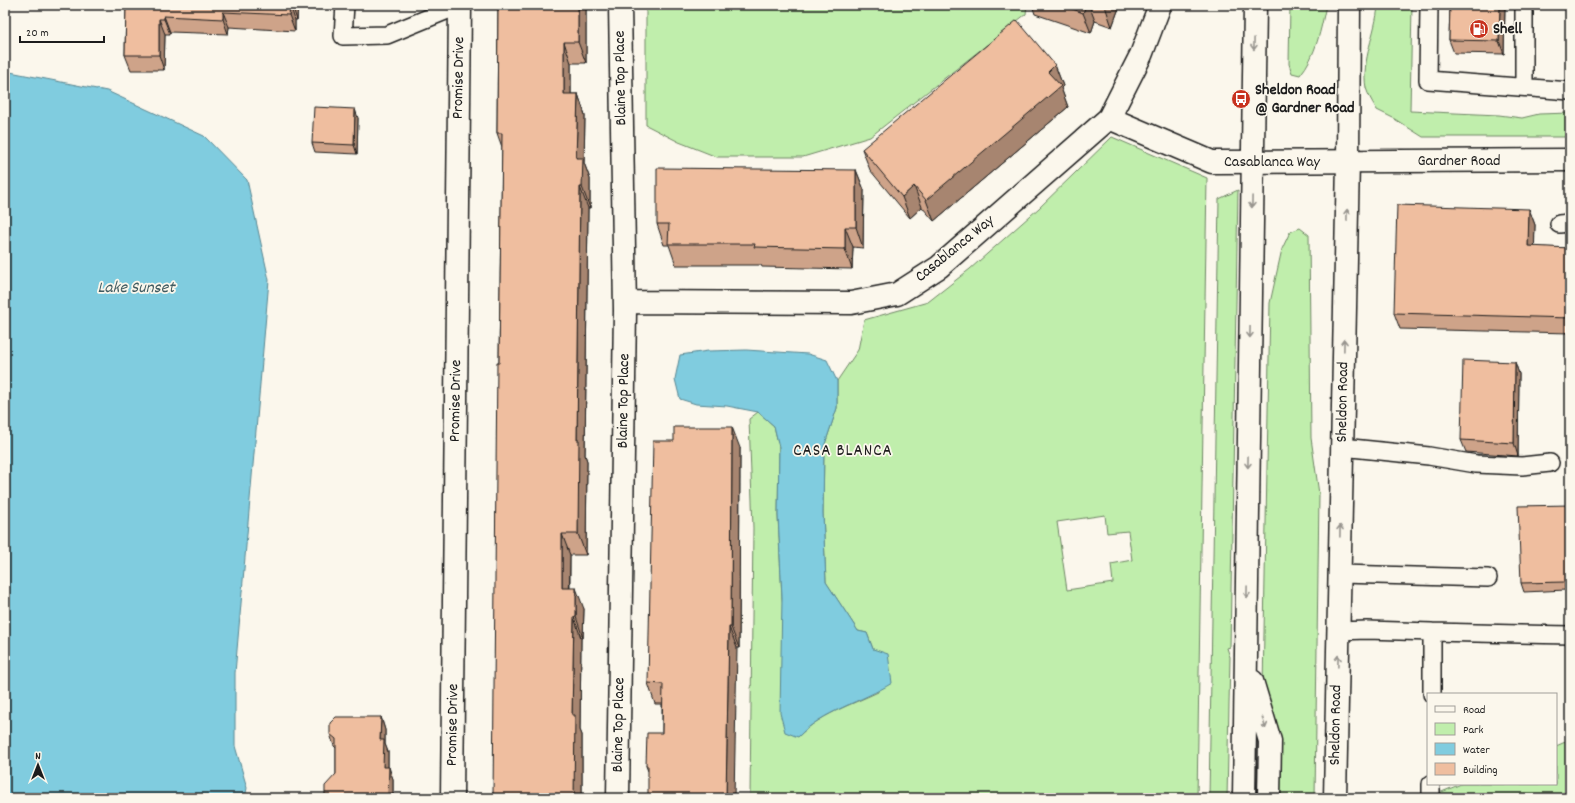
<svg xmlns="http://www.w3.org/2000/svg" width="1575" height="803" viewBox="0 0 1575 803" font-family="Dekko,sans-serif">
<rect width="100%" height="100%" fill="#fbf7ec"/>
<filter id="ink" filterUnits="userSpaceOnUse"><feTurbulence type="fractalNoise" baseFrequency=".025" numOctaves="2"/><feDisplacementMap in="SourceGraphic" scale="8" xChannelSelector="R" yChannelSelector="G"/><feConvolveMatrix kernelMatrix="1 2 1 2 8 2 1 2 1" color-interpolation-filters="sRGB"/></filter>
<g filter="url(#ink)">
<path fill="#c0eeac" stroke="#6e8564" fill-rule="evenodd" d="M 646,5 L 1027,5 L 1026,14 L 870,137 L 803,157 L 717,157 L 679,142 L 646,125 Z
M 1290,5 L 1326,5 C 1321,29 1316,56 1300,75 L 1292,73 L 1289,64 Z
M 1378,5 L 1412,5 L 1410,111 L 1499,115 L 1522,118 L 1539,114 L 1570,113 L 1570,137 L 1423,137 L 1393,118 L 1377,110 C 1373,103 1368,95 1366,88 C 1361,60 1376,33 1378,5 Z
M 1112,137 L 1207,178 L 1197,798 L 750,798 L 753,528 L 749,419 L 758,412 L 774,426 L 779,447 L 778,516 L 782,598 L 798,737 C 818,715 851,705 878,692 L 873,649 L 867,633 L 858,631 L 826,582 L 823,513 L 824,447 L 837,408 L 837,381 L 858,350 L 864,320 L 928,302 L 970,269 L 1039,208 ZM 1105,515 L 1107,533 L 1128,531 L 1132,560 L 1111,564 L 1113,583 L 1067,590 L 1057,522 Z
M 1238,190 L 1230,647 L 1227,648 L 1230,657 L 1227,798 L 1209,798 L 1219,199 Z
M 1300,228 L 1309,235 L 1311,438 L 1319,494 L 1315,798 L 1261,798 L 1270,303 L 1282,249 L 1290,232 Z
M 1570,740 L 1570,798 L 1427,798 L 1461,784 L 1556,784 L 1556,746 Z"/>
<path fill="#80ccdf" stroke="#588691" d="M 5,71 L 107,91 L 204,136 L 247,180 L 269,280 L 235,673 L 235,746 L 247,788 L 245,798 L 5,798 Z
M 746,350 L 808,354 L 827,360 L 837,381 L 837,408 L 824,447 L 823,513 L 826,582 L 858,631 L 867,633 L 873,649 L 888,654 L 892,683 C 862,702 822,711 798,737 L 785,732 L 780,713 L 782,598 L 778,515 L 779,447 L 774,426 L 758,412 L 727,406 L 696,404 L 680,399 L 675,379 L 680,355 L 708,351 Z"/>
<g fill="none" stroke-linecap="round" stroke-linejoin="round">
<g stroke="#1c1c1c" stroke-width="20">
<path id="lane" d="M 345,5 L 343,36 L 387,35 L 460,5
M 1429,5 L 1428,80 L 1570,91
M 1524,87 L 1524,5
M 1559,224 L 1570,223
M 1342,447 L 1429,456 L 1476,464 L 1522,466 L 1550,463
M 1340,574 L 1488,578
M 1338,631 L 1367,630 L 1432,632 L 1432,694
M 1432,632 L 1570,635
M 1431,798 L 1431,784"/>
</g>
<g stroke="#1c1c1c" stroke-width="25">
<path id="street" d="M 1109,118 L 1141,55 L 1160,5
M 625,302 L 851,303 L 897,294 L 939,267 L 1109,118 L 1212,162 L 1570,160
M 452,798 L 460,5
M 618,798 L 625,310 L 620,5"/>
</g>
<g stroke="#1c1c1c" stroke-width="25">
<path id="secondary" d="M 1252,681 L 1270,741 L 1269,798
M 1244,798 L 1255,5
M 1335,798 L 1348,161 L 1349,5"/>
</g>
<use href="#lane" stroke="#fbf7ec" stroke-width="17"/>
<use href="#street" stroke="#fbf7ec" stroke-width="22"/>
<use href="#secondary" stroke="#fbf7ec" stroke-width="22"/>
</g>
<path fill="#cea389" stroke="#1c1c1c" d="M 126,5 L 298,5 L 297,20 L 295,20 L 295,31 L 229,27 L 228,34 L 170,32 L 170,34 L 165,34 L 164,70 L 131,70 L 125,55 Z
M 498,5 L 586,5 L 586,63 L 571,63 L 571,94 L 578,94 L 585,115 L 584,163 L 590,179 L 590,208 L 588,208 L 585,455 L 587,461 L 586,555 L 570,555 L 570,588 L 584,609 L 583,638 L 581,638 L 580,730 L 582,735 L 582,798 L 499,363 L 502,147 L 497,133 Z
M 1032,5 L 1120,5 L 1112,27 L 1095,21 L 1091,33 L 1035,14 Z
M 1450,5 L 1505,5 L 1504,54 L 1454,53 L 1449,40 Z
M 1055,65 L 1063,86 L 1061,88 L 1068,107 L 934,221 L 922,207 L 910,218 L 870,170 L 862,149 Z
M 358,118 L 357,154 L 315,152 L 312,143 Z
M 856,170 L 864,190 L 863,248 L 853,247 L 852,269 L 762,267 L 761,265 L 676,265 L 669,245 L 664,245 L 657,224 Z
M 1529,209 L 1535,225 L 1534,247 L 1570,248 L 1570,333 L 1400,329 L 1394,313 Z
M 1515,362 L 1519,374 L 1518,456 L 1466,452 L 1461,440 Z
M 740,448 L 739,648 L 737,648 L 648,771 L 646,766 L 662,733 L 662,704 L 655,704 L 648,683 Z
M 1570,505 L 1570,597 L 1568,597 L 1566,590 L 1524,592 L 1521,583 Z
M 381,717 L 385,730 L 385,744 L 388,752 L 388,767 L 393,779 L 393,798 L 325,798 L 336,774 L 336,748 L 334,746 L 330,734 Z"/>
<path fill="#a7856f" stroke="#1c1c1c" d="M 290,5 L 295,20 L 295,31 L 289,15 Z
M 292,5 L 298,5 L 297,20 Z
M 578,5 L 586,5 L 586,63 L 578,42 Z
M 1086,5 L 1089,5 L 1095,21 L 1091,33 L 1083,13 Z
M 1105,5 L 1120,5 L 1112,27 L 1105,6 Z
M 1500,5 L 1505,5 L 1504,54 L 1499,41 Z
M 223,12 L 229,27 L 228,34 L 223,19 Z
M 164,16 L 170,32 L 170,34 L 164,19 Z
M 159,19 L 165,34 L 164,70 L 159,55 Z
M 564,42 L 571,63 L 571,115 L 564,94 Z
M 1055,65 L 1063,86 L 1061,88 L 1068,107 L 934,221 L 926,200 L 1048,72 Z
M 578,94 L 585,115 L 584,163 L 590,179 L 590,208 L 582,187 L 576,158 Z
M 355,109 L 358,118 L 357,154 L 354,145 Z
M 856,170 L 864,190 L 863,248 L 856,227 Z
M 914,186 L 922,207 L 910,218 L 902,197 Z
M 580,187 L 588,208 L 585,455 L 587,461 L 586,555 L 578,534 L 577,440 Z
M 1529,209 L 1535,225 L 1534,262 L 1528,246 Z
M 845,227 L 853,247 L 852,269 L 845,249 Z
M 1515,362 L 1519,374 L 1518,456 L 1514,443 Z
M 732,427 L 740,448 L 739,648 L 731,627 Z
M 562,534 L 570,555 L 569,609 L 562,588 Z
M 576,588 L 584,609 L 583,638 L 576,617 Z
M 574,617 L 581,638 L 580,730 L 582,735 L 582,798 L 574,798 L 572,715 Z
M 729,627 L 737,648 L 734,798 L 726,798 Z
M 381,717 L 385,730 L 385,744 L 388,752 L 388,779 L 383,767 L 380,740 Z
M 389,767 L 393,779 L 393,798 L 388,798 Z"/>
<path fill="#efbe9f" stroke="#1c1c1c" d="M 126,5 L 290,5 L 289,15 L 223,12 L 223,19 L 164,16 L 164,19 L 159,19 L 159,55 L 125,55 Z
M 498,5 L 578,5 L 578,42 L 564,42 L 564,94 L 578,94 L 576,158 L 583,158 L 582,187 L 580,187 L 577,440 L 579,440 L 578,534 L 562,534 L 562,588 L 576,588 L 576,617 L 574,617 L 572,715 L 575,715 L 574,798 L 493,798 L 497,363 L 499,363 L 502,133 L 497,133 Z
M 1062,5 L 1086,5 L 1083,13 Z
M 1450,5 L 1500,5 L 1499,41 L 1449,40 Z
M 1017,20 L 1055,65 L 1048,72 L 1061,86 L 926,200 L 914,186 L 902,197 L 862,149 Z
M 314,107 L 355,109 L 354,145 L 312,143 Z
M 657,168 L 856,170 L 856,227 L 845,227 L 845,249 L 754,247 L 755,244 L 668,244 L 669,224 L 657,224 Z
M 1397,205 L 1529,209 L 1528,246 L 1570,248 L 1570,318 L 1394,313 Z
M 1463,360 L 1515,362 L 1514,443 L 1461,440 Z
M 674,427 L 732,427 L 731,627 L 729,627 L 726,798 L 648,798 L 648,766 L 646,766 L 647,733 L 662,733 L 663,684 L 648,683 L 653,441 L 674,441 Z
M 1570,505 L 1570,588 L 1565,588 L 1565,582 L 1521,583 L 1518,506 Z
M 336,717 L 381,717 L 380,740 L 384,740 L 383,767 L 389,767 L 388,798 L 325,798 L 325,786 L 336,774 L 336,739 L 330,734 L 330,723 Z"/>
<defs><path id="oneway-shaft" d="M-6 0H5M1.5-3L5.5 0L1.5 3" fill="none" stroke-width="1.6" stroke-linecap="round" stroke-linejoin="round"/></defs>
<g stroke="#97948e">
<use href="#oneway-shaft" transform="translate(1254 44) rotate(91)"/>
<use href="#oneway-shaft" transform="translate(1252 202) rotate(91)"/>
<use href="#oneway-shaft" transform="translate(1347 215) rotate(-89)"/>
<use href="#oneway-shaft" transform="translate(1250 332) rotate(91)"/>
<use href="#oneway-shaft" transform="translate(1344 345) rotate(-89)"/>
<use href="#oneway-shaft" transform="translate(1248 462) rotate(91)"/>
<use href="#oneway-shaft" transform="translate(1340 531) rotate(-89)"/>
<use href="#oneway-shaft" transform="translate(1247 592) rotate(91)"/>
<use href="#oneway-shaft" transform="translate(1338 661) rotate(-89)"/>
<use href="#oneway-shaft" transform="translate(1264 723) rotate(74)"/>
</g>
</g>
<defs>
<g id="fuel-disc" transform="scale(1)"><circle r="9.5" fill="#c8321e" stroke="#fbf7ec"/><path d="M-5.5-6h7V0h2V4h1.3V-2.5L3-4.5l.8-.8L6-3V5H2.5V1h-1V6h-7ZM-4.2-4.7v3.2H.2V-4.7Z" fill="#fff"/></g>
<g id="bus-disc" transform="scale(1)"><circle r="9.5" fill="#c8321e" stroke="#fbf7ec"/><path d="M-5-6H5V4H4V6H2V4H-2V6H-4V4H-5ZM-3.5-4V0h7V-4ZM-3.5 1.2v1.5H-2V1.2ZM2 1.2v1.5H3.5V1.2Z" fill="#fff"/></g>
</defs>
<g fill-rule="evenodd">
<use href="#fuel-disc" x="1479" y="29"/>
<use href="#bus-disc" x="1241" y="99"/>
</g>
<g text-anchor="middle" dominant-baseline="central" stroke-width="3.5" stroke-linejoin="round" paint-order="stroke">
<g font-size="16" font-weight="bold" fill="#1c1c1c" stroke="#fbf7ec" text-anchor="start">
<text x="1493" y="29">Shell</text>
<text x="1255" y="90">Sheldon Road<tspan x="1255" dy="18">@ Gardner Road</tspan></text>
</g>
<g font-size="16" fill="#1c1c1c" stroke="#fbf7ec">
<text transform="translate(459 78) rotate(-89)">Promise Drive</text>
<text transform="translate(621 78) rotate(-91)">Blaine Top Place</text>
<text x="1459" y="161">Gardner Road</text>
<text x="1272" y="162">Casablanca Way</text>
<text transform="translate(955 249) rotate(-39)">Casablanca Way</text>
<text transform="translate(456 401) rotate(-89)">Promise Drive</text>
<text transform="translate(624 401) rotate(-89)">Blaine Top Place</text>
<text transform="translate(1343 402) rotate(-89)">Sheldon Road</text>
<text transform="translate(453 725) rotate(-89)">Promise Drive</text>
<text transform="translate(619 725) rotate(-89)">Blaine Top Place</text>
<text transform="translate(1336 725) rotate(-89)">Sheldon Road</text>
</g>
<g font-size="17" font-style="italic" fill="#3f5a60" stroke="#fbf7ec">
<text x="136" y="289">Lake Sunset</text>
</g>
<g font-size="17" letter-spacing="1" fill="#1c1c1c" stroke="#fbf7ec">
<text x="843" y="452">CASA BLANCA</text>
</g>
</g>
<rect width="1575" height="803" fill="none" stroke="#fbf7ec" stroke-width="20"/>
<rect x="10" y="10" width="1555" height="783" fill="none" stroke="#1c1c1c" stroke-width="1.5" filter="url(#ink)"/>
<rect x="1427" y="693" width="130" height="92" fill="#fbf7ec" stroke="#a29f99"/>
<rect x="1435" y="706" width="20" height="6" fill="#fbf7ec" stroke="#a29f99"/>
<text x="1463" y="713" font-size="12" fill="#1c1c1c">Road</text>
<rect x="1435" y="723" width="20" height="12" fill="#c0eeac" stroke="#a29f99"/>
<text x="1463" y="733" font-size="12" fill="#1c1c1c">Park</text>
<rect x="1435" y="743" width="20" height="12" fill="#80ccdf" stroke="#a29f99"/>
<text x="1463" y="753" font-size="12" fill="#1c1c1c">Water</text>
<rect x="1435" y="763" width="20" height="12" fill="#efbe9f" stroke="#a29f99"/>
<text x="1463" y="773" font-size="12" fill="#1c1c1c">Building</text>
<g transform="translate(38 765)" stroke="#fbf7ec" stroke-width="3" paint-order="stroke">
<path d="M0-3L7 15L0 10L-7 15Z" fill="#1c1c1c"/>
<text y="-6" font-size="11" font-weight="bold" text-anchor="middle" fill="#1c1c1c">N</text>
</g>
<path d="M20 36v6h84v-6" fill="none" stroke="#1c1c1c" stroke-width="2"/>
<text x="26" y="36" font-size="12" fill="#1c1c1c" stroke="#fbf7ec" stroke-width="3" paint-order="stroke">20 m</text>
</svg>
